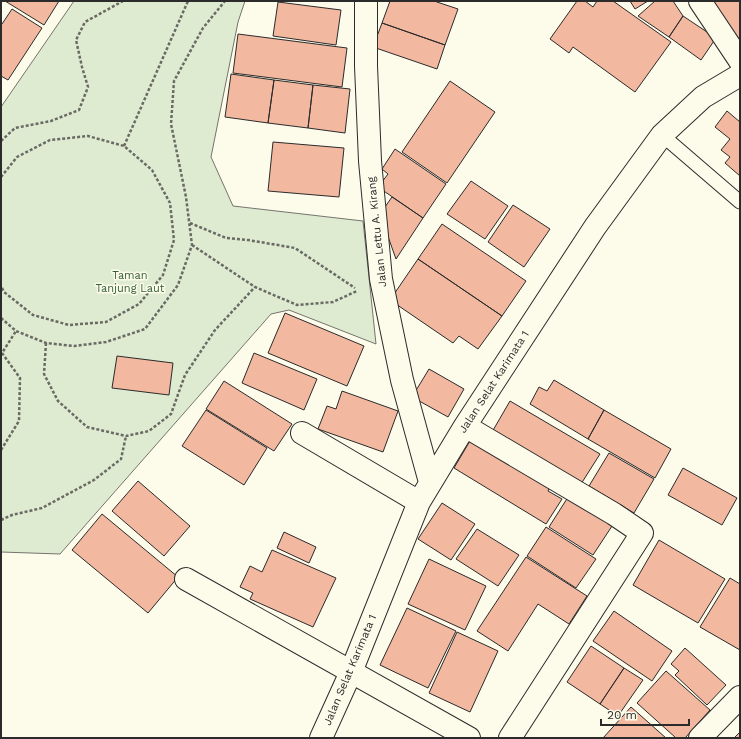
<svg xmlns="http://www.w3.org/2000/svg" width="741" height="739" viewBox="0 0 741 739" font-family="'Work Sans',sans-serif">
<rect width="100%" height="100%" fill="#fdfbea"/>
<path fill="#deebd1" stroke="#74746e" d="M 74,1 L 245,1 L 238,22 L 211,157 L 233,206 L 363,221 L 376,344 L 289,310 L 271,314 L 60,554 L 1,552 L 1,107 Z"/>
<path fill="#f2b8a0" stroke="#2b2b2b" d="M 5,1 L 59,1 L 44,25 Z
M 390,1 L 434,1 L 458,9 L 445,45 L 382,23 Z
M 577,1 L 585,1 L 593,7 L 597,1 L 613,1 L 671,42 L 635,92 L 573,47 L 569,53 L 550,39 Z
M 630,1 L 648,1 L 635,9 Z
M 655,1 L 673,1 L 683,16 L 669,37 L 638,16 Z
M 708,1 L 740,1 L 740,38 L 734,42 Z
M 278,2 L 341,10 L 336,45 L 273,36 Z
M 12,9 L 42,28 L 8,80 L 1,76 L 1,23 L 2,24 Z
M 683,16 L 716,38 L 701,60 L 669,37 Z
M 382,23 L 445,45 L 437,69 L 373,47 Z
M 238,34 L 347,48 L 342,87 L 233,73 Z
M 231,74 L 274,80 L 268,123 L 225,117 Z
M 274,80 L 313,85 L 308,128 L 268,123 Z
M 450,81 L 495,112 L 447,183 L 402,152 Z
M 313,85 L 350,89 L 345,133 L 308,128 Z
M 727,111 L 740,122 L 740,176 L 725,163 L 730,157 L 721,150 L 730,139 L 715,127 Z
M 273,142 L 344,148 L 339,197 L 268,191 Z
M 395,149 L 446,184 L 423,218 L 378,187 L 388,174 L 382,169 Z
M 471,181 L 508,206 L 485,239 L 447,214 Z
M 392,197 L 423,218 L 396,259 L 380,214 Z
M 513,205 L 550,229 L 524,267 L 488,242 Z
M 442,224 L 526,281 L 502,316 L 418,259 Z
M 418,259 L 502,316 L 478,349 L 459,336 L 453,343 L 390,300 Z
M 285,313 L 364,346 L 347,386 L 268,353 Z
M 254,353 L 317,379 L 304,410 L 242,383 Z
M 117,356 L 173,363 L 169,395 L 112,388 Z
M 429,369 L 464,389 L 448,417 L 412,397 Z
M 554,380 L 604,410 L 588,439 L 530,404 L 539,387 L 547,391 Z
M 224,381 L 292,424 L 274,451 L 206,409 Z
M 342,391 L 398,411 L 383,452 L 318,429 L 327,406 L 336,409 Z
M 510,401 L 600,454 L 581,484 L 492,432 Z
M 206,410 L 267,448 L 244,485 L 182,446 Z
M 604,410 L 671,449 L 655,478 L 588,439 Z
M 474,434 L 552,482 L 548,491 L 562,499 L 546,524 L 454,468 Z
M 609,453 L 654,479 L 634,513 L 589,486 Z
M 683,468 L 737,498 L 722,525 L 668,495 Z
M 138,481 L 190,526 L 164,556 L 112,511 Z
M 570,494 L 614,523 L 593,555 L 549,527 Z
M 442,503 L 475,524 L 451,560 L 418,539 Z
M 102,514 L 178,577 L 148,613 L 72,550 Z
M 546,527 L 596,559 L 576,588 L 527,556 Z
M 477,529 L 519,555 L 498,586 L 456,559 Z
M 284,532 L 316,547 L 309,563 L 277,548 Z
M 659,540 L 725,579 L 698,623 L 633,585 Z
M 272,550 L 336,578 L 313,627 L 250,599 L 253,593 L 240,587 L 250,566 L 262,572 Z
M 526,557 L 587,596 L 569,624 L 538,604 L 508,651 L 477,631 Z
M 429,559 L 486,586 L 465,630 L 408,604 Z
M 730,578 L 740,584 L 740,650 L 700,627 Z
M 407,608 L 456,631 L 428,688 L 380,665 Z
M 614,611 L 672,651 L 652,681 L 593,641 Z
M 457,632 L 498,651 L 470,712 L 429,693 Z
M 591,646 L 624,668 L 600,704 L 567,682 Z
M 685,648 L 726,685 L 707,705 L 675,675 L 679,671 L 671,664 Z
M 624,668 L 643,680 L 618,716 L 600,704 Z
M 666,671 L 710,710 L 685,738 L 676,738 L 637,703 Z
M 631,707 L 666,738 L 603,738 Z
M 740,732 L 740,738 L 734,738 Z"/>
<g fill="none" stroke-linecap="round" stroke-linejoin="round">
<g stroke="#2b2b2b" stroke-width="15">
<path id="service" d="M 662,135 L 740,202"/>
</g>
<g stroke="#2b2b2b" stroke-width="24">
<path id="minor" d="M 366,1 L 366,66 L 370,161 L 381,279 L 402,380 L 430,482
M 700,1 L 740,61
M 465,426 L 614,514 L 642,533 L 510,738
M 302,433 L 419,502
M 186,579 L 469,738
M 321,738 L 351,672 L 419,502 L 465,426 L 595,227 L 662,135 L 703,97 L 740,75
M 700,738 L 740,697"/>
</g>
<path stroke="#6a6964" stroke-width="2.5" stroke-dasharray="3 2" stroke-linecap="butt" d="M 1,141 L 15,128 L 51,121 L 79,110 L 88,87 L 82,67 L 76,40 L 85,22 L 123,1
M 124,146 L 188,1
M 1,177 L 17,157 L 50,140 L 88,136 L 124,146 L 152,170 L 170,203 L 174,240 L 163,275 L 139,304 L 106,322 L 69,325 L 33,315 L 4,292 L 1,286
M 190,223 L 226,238 L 248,240 L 295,248 L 355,288
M 192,245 L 255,287 L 297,305 L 333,302 L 357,291
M 1,318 L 16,331 L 46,343 L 74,346 L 106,342 L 145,329 L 178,285 L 192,245 L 186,197 L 171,124 L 174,81 L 203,28 L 225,1
M 46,343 L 44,374 L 58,401 L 87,427 L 126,436 L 149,431 L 171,414 L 185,375 L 215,330 L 255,287
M 1,450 L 19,421 L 20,378 L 2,353 L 16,331
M 1,520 L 12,515 L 42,508 L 94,480 L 121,459 L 126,436"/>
<use href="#service" stroke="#fdfbea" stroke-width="13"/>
<use href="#minor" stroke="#fdfbea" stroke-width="22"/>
</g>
<g text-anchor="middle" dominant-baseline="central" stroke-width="3" stroke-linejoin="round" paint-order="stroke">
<g font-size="11" fill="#2b2b2b" stroke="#fdfbea">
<text transform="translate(377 232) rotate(-96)">Jalan Lettu A. Kirang</text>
<text transform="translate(494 382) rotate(-57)">Jalan Selat Karimata 1</text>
<text transform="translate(350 670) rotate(-67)">Jalan Selat Karimata 1</text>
</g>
<g font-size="11" fill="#34623c" stroke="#fdfbea">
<text x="130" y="275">Taman<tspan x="130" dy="13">Tanjung Laut</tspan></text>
</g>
</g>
<rect width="741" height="739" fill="none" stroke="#2b2b2b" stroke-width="4"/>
<path d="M601 719v6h88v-6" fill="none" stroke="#2b2b2b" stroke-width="2"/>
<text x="607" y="719" font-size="12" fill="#2b2b2b" stroke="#fdfbea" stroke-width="3" paint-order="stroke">20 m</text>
</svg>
